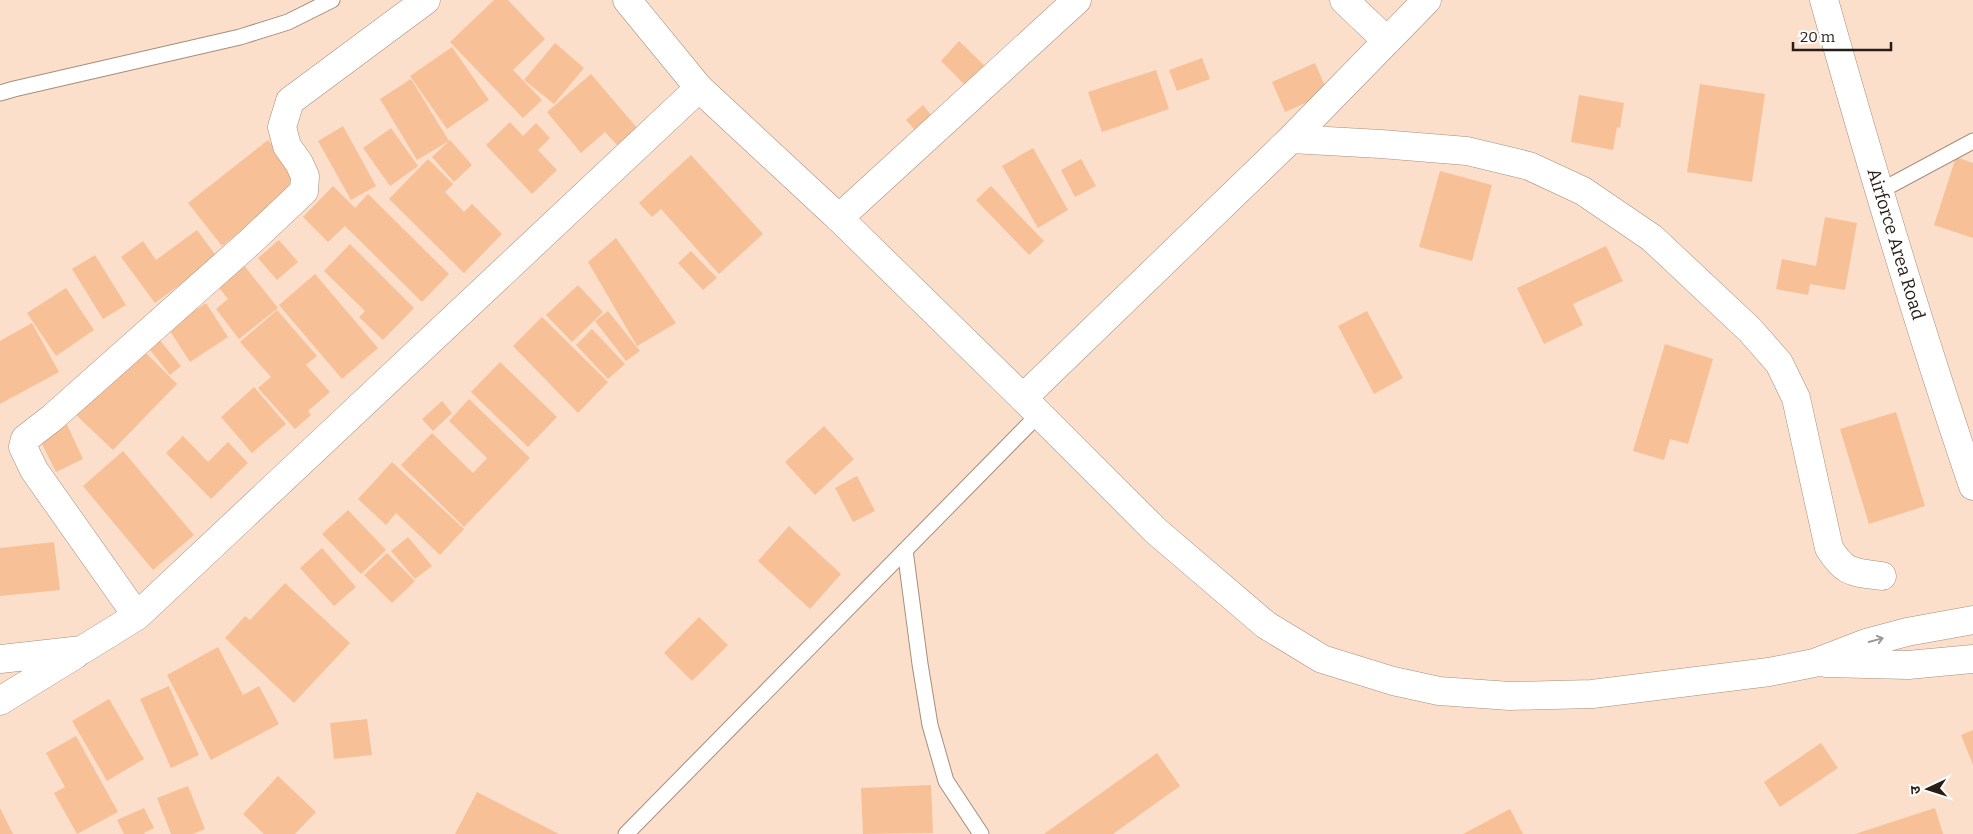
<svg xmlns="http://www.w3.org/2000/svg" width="1973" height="834" viewBox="0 0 1973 834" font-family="Bitter,'Noto Sans Devanagari',serif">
<rect width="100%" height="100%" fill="#fbdfcb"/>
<path fill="#f8c096" d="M 494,0 L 508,0 L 545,39 L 513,70 L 542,100 L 523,118 L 450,42 Z
M 959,41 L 987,68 L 968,88 L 941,61 Z
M 555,43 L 584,68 L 554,104 L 524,80 Z
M 452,47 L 489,100 L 447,129 L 410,76 Z
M 1202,58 L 1210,79 L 1177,91 L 1169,70 Z
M 1315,63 L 1328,93 L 1285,112 L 1272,82 Z
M 1156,70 L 1169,109 L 1102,132 L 1088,92 Z
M 591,74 L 638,129 L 618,146 L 605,132 L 581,153 L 547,112 Z
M 411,79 L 449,141 L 417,160 L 380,99 Z
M 1700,84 L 1765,94 L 1752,182 L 1687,172 Z
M 1579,95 L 1624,103 L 1620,128 L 1617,127 L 1613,150 L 1571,142 Z
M 923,105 L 937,122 L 920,136 L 906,120 Z
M 510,122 L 523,136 L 536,123 L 550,138 L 538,150 L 557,170 L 532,194 L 486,145 Z
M 343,126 L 376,186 L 351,200 L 318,141 Z
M 391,128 L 418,166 L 390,186 L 363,148 Z
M 268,140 L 302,183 L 222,246 L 188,203 Z
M 450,140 L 472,165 L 454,182 L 432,157 Z
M 1033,148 L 1068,210 L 1038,228 L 1002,166 Z
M 691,155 L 763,234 L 719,274 L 661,209 L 652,217 L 639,203 Z
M 1956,157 L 1973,163 L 1973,238 L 1934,225 Z
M 428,159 L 453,184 L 445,192 L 464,212 L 472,204 L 502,234 L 464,273 L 389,199 Z
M 1081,159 L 1096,186 L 1075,197 L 1061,170 Z
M 1440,171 L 1492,185 L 1472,261 L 1419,247 Z
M 333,186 L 355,208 L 368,194 L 449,274 L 422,302 L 345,226 L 328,242 L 303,217 Z
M 991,186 L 1044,241 L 1029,255 L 976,200 Z
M 1825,217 L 1857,223 L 1845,290 L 1810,284 L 1808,295 L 1776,289 L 1782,259 L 1816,266 Z
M 197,230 L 217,257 L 155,303 L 121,257 L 143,241 L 156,260 Z
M 616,238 L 676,323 L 637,346 L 588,262 Z
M 279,240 L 298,262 L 277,280 L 258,258 Z
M 350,244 L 414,308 L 383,340 L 359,317 L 365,311 L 324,271 Z
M 1606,246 L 1623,281 L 1573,304 L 1583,325 L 1544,344 L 1517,288 Z
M 691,251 L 717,278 L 703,290 L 678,263 Z
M 95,255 L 126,305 L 103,319 L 72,269 Z
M 242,263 L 278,308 L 239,339 L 216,309 L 228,299 L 216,284 Z
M 315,274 L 378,348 L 342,379 L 279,305 Z
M 578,285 L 603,312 L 572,342 L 546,315 Z
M 66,288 L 94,330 L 56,356 L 27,313 Z
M 206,303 L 228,337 L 190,362 L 168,328 Z
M 277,310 L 317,356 L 306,365 L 330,392 L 308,411 L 311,415 L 295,429 L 258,388 L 271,377 L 240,342 Z
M 608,311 L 640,351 L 626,361 L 595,321 Z
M 1367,311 L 1403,378 L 1374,394 L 1338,326 Z
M 542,317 L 608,382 L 578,413 L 513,346 Z
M 32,323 L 59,372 L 0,404 L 0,341 Z
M 592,329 L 625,364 L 608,379 L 576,345 Z
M 158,338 L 181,366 L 170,375 L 147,346 Z
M 1665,344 L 1713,359 L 1688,444 L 1670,439 L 1664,460 L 1633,451 Z
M 140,347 L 177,384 L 113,450 L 75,414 Z
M 500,362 L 557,417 L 528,447 L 471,392 Z
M 254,387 L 286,424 L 252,453 L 221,417 Z
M 469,399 L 530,458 L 464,527 L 401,465 L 432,433 L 473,473 L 487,458 L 449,421 Z
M 442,401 L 452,413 L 433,431 L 422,419 Z
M 1896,412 L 1925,506 L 1869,524 L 1840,429 Z
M 63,416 L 83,459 L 56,472 L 39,438 Z
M 824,426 L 854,459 L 815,495 L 785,462 Z
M 183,436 L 208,462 L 228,442 L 248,463 L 211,499 L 166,453 Z
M 123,451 L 194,535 L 153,570 L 83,486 Z
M 392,462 L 464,529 L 440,555 L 396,513 L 386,525 L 358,499 Z
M 857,476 L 875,511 L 853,522 L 835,488 Z
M 348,510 L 386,550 L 361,574 L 322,534 Z
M 789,526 L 841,574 L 810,609 L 758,561 Z
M 408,537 L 432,566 L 415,579 L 391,551 Z
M 54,542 L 60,590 L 0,596 L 0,548 Z
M 322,548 L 356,587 L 334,606 L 300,568 Z
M 387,553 L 415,581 L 392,603 L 364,575 Z
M 285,583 L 350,643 L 294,703 L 225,638 L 245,616 L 250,620 Z
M 699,617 L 728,645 L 692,681 L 664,653 Z
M 218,647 L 243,695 L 259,686 L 279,724 L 211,760 L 167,675 Z
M 169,686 L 199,755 L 171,768 L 140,699 Z
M 109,699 L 144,759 L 107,781 L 72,721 Z
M 367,719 L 372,755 L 334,759 L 330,723 Z
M 1973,730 L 1973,765 L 1961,735 Z
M 76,736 L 118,812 L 77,834 L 54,793 L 65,787 L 46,753 Z
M 1821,743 L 1838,768 L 1780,807 L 1764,782 Z
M 1157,753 L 1180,786 L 1113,834 L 1044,834 Z
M 278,776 L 316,812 L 295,834 L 264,834 L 243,814 Z
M 931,785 L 933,833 L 863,834 L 861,788 Z
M 188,786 L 205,829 L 193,834 L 171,834 L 157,798 Z
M 477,792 L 559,834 L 455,834 Z
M 0,808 L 13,834 L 0,834 Z
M 144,808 L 154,828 L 144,833 L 145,834 L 124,834 L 117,820 Z
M 1935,808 L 1943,834 L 1855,834 Z
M 1510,809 L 1523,834 L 1463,834 Z"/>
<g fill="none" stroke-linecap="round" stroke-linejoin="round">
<g stroke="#a78e7b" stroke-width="17">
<path id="service" d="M 0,93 L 14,89 L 240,37 L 288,22 L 332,0
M 1880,191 L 1973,141
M 905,550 L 920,664 L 930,725 L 946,781 L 981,834
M 626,834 L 1039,414"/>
</g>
<g stroke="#a78e7b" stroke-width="29">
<path id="minor" d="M 1344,0 L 1387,41
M 1824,0 C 1870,163 1918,325 1973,486
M 1291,139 L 1381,144 L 1467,151 L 1529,166 L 1583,191 L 1652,238 L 1750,330 L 1779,363 L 1796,398 L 1829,548 C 1845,574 1853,572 1882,576
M 839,218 L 1077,0
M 1023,398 L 1291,139 L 1427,0
M 137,616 L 34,470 L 23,447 L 25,439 L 52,418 L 250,242 L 304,191 L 305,176 L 299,163 L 287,146 L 282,127 L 290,101 L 426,0
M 0,659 L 82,650 L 137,616 L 699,88
M 0,701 L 75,655"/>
</g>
<g stroke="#a78e7b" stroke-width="29">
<path id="tertiary" d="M 627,0 L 699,88 L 839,218 L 1023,398 L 1156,531 L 1266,625 L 1322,659 L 1393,681 L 1439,691 L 1510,696 L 1592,694 L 1769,672 L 1814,663 L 1866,643 L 1907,632 L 1973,620
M 1826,663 L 1908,665 L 1973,659"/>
</g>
<use href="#service" stroke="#fff" stroke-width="15"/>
<use href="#minor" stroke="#fff" stroke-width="28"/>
<use href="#tertiary" stroke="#fff" stroke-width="28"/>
</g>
<defs><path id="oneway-shaft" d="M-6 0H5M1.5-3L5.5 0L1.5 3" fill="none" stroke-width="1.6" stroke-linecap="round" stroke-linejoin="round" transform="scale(1.25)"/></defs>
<use stroke="#9e9996" href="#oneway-shaft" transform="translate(1876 640) rotate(-15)"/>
<g text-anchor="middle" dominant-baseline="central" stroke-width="5" stroke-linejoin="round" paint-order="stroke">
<g font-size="18" fill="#271d16" stroke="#fff">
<text transform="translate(1896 244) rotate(73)">Airforce Area Road</text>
</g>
</g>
<g transform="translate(1928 789) rotate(266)" stroke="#ffffff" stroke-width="4" paint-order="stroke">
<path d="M0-4L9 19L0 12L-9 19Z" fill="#271d16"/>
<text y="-8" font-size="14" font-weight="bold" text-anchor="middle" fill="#271d16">उ</text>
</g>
<path d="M1793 42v8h98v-8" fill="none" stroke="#271d16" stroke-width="2.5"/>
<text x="1800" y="42" font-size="15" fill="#271d16" stroke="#ffffff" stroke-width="4" paint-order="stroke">20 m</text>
</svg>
